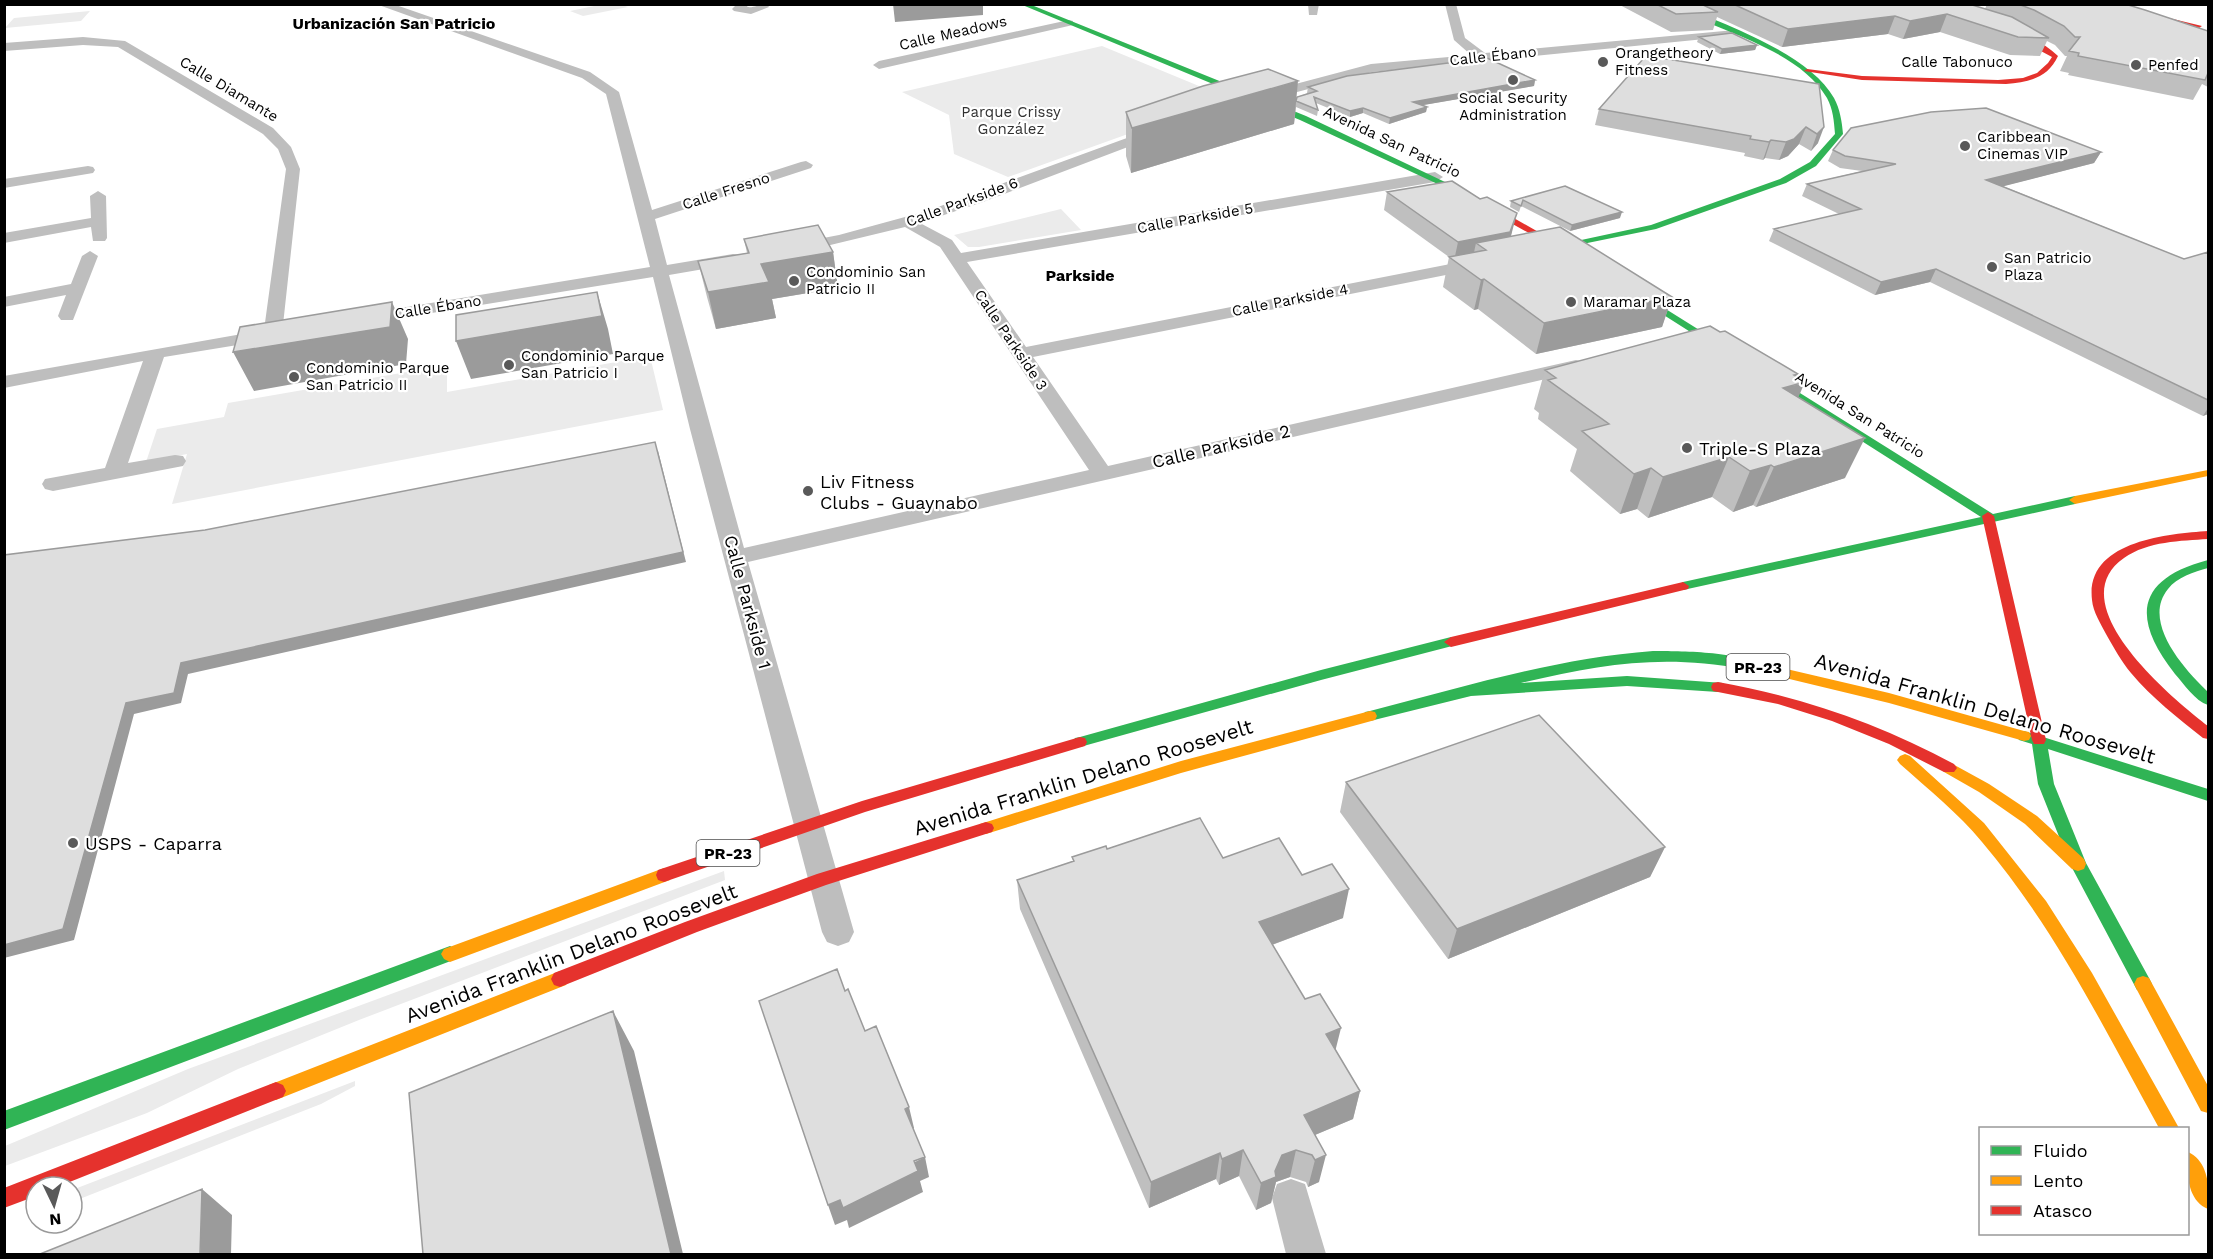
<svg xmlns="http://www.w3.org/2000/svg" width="2213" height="1259" viewBox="0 0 2213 1259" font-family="'Work Sans',sans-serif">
<rect width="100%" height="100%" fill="#fff"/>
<path fill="#ebebeb" d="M 599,5 L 622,5 L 628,7 L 583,16 L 570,11 Z
M 90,11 L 81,21 L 5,28 L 14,18 Z
M 1102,46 L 1228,98 L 1008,177 L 954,154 L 949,115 L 902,92 Z
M 1061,209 L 1081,230 L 979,247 L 968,247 L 954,235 Z
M 650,356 L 663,410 L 172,504 L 187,454 L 146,462 L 157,429 L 224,417 L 228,403 L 447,365 L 447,392 Z
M 724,871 L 725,880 L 359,1020 L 238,1069 L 147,1113 L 5,1166 L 5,1146 L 188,1069 Z
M 355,1081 L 355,1086 L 321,1104 L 72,1202 L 72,1190 Z"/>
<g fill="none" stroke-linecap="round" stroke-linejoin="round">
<path fill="#bebebe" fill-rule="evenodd" d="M 376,4 L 393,4 L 590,72 L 619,92 L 652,210 L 801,162 L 806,161 L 813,165 L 811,168 L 655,219 L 667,265 L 733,254 L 739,255 L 741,259 L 739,263 L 733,264 L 669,275 L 744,548 L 1089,470 L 940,247 L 905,227 L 793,254 L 785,249 L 787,245 L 839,235 L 927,211 L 1157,127 L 1162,128 L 1164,131 L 1162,134 L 983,202 L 920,223 L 952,240 L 961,253 L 1435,172 L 1443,177 L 1435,182 L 967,262 L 1026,347 L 1481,258 L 1487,259 L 1489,263 L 1487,267 L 1481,268 L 1033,357 L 1108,466 L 1576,360 L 1583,362 L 1586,366 L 1583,370 L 1576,372 L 748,562 L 854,932 L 849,942 L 838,946 L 827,942 L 822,932 L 690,429 L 653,277 L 364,324 L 358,323 L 355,319 L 358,315 L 364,314 L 650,267 L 606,94 L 582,78 Z
M 737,4 L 749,4 L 747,7 C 755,8 758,4 767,4 L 769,7 L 751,14 L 734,11 L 732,9 Z
M 1308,4 L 1319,4 L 1317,15 L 1309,15 Z
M 1445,4 L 1456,4 L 1465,38 L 1485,53 L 1735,30 L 1741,33 L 1735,36 L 1372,72 L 1263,101 L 1256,97 L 1258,94 L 1371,64 L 1471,55 L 1454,40 Z
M 1069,20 L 1073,21 L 1073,25 L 879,69 L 873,65 L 879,61 Z
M 83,37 L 125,41 L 273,128 L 291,147 L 300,169 L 282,334 L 280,338 L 164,357 L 128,463 L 175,455 L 183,456 L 186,461 L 183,466 L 53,491 L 45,489 L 42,484 L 45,479 L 105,468 L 143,361 L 4,388 L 4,376 L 264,330 L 286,169 L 278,149 L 263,134 L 118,47 L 83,45 L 4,51 L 4,43 Z
M 88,166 L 93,167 L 95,170 L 93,173 L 4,188 L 4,179 Z
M 98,191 L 106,196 L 107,238 L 105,241 L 93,241 L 91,227 L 4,243 L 4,233 L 91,218 L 90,196 Z
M 90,251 L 98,256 L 73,320 L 61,320 L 58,316 L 66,295 L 4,307 L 4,297 L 71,284 L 82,256 Z
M 1291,1179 L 1305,1184 L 1326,1254 L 1286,1254 L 1272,1198 L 1277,1184 Z"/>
<path fill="#30b455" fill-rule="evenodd" d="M 1020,4 L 1029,4 L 1306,116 L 1464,191 L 1457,193 L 1300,120 Z
M 1668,4 L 1677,4 C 1723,24 1809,53 1834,98 C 1840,109 1842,122 1843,134 L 1816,166 L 1786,183 L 1656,229 L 1558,249 L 1558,245 L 1651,225 L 1780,179 L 1810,162 L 1835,134 C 1834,121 1833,109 1827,98 C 1798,48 1716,31 1668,4 Z
M 1629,286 L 1993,514 L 2075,496 L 2081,500 L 2075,504 L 1683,590 L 1678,589 L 1677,586 L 1683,582 L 1981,517 L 1626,291 L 1624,289 Z
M 2208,560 L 2208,568 C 2194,572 2177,577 2168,589 C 2141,622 2185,670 2208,692 L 2208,705 C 2195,701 2184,684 2175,674 C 2131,618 2136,579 2208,560 Z
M 1451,637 L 1458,642 L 1456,645 L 1321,680 L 1080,747 L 1075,746 L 1073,742 L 1075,738 L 1080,737 L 1321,670 Z
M 1653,651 C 1671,651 1741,651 1751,664 L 1744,669 C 1662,654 1601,664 1521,683 L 1627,676 L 1723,683 L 1725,687 L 1723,691 L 1718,692 L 1627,686 L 1471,696 L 1370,721 L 1365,720 L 1363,716 L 1365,712 L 1370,711 C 1463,687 1557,658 1653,651 Z
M 2024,731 L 2208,789 L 2208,801 L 2048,749 L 2054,784 L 2086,863 L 2149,978 L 2152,984 L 2149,990 L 2143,992 L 2137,990 L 2070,864 L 2038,784 L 2032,744 L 2019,740 L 2017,736 L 2019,732 Z
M 450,946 L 456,949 L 459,954 L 456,959 L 4,1130 L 4,1111 Z"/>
<path fill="#ff9f0a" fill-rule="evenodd" d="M 2208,470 L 2208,476 L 2075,504 L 2069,500 L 2075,496 Z
M 1744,659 L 1889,693 L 2024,731 L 2029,732 L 2031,736 L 2029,740 L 2024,741 L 1889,703 L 1739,667 L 1737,664 L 1739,661 Z
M 1370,711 L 1375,712 L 1377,716 L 1375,720 L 1181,773 L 986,834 L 980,832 L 978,828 L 980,824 L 1181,761 Z
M 1905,754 L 1910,756 L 1984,823 L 2046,901 L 2092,973 L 2179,1128 L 2159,1128 C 2105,1030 2055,928 1982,842 C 1958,813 1928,789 1900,764 L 1897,760 L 1900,756 Z
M 1949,762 L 1989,784 L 2037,816 L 2084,859 L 2086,864 L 2084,869 L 2078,871 L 2072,869 L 2025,824 L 1979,792 L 1944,772 L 1941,768 L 1944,764 Z
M 664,868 L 670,870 L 672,875 L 670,880 L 450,962 L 444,959 L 441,954 L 444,949 Z
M 560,971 L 566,973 L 569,979 L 566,985 L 276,1100 L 269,1097 L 266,1091 L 269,1085 Z
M 2143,976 L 2149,978 L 2208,1086 L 2208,1113 L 2201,1111 L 2137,990 L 2134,984 L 2137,978 Z
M 2188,1152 C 2209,1161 2210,1190 2208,1209 C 2187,1201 2186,1171 2188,1152 Z"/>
<path fill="#e5322d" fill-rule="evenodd" d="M 1922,4 L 1933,4 C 1975,17 2025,26 2058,56 C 2048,78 2029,82 2006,84 L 1862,80 L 1804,71 L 1807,69 L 1862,76 L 1998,80 L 2023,78 L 2037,73 L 2048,63 L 2052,57 L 2006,32 Z
M 2098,4 L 2111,4 L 2202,26 L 2199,28 Z
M 1457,189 L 1463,189 L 1577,254 L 1570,256 L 1457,193 Z
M 1988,512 L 1994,516 L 2046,740 L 2044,744 L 2034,744 L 2032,740 L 1982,516 Z
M 2208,531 L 2208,539 C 2181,541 2148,541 2124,558 C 2058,604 2173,699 2208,726 L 2208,739 L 2203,738 C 2178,718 2152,698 2131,673 C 2121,661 2114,648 2106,634 C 2101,624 2093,612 2092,600 C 2085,541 2167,534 2208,531 Z
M 1683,582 L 1689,586 L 1688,589 L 1451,647 L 1444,642 L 1451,637 Z
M 1718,682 C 1802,697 1880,724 1954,764 L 1957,768 L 1954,772 L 1944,772 L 1889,744 L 1832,721 L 1778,704 L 1713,691 L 1711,687 L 1713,683 Z
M 1080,737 L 1085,738 L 1087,742 L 1085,746 L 865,812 L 664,882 L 658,880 L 656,875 L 658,870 L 862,801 Z
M 986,822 L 992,824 L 994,828 L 992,832 L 826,885 L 697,932 L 560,987 L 554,985 L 551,979 L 554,973 L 685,922 L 817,874 Z
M 276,1082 L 283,1085 L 286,1091 L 283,1097 L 57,1187 L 36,1187 L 36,1196 L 4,1208 L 4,1188 Z"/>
</g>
<path fill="#bfbfbf" d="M 1618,4 L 1969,4 L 1985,9 L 1987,4 L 2125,4 L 2208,31 L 2208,87 L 2202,84 L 2193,100 L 2068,75 L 2069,73 L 2060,71 L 2067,56 L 2065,56 L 2055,45 L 2047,41 L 2040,56 L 2010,55 L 1940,32 L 1903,39 L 1888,34 L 1782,47 L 1717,17 L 1713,30 L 1671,32 Z
M 1699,37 L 1757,45 L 1755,50 L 1720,54 L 1697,42 Z
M 1535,80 L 1534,86 L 1423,105 L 1427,107 L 1426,112 L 1389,124 L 1363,113 L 1350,117 L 1316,103 L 1318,110 L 1317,116 L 1296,107 L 1294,124 L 1131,173 L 1126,156 L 1126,112 L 1297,97 L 1308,93 L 1307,93 L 1308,87 Z
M 1819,84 L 1818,143 L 1811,151 L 1799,144 L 1788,156 L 1779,160 L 1765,158 L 1763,160 L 1744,156 L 1745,153 L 1595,125 L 1599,109 Z
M 1833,150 L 2101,152 L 2094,163 L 2003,186 L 2184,259 L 2208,252 L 2208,414 L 2203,416 L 1930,282 L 1875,295 L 1769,241 L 1774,229 L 1839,214 L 1802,196 L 1807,184 L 1862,171 L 1840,168 L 1828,161 Z
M 1565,186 L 1620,218 L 1570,231 L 1521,206 L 1519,212 L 1510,207 L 1511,201 Z
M 1387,192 L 1512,232 L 1511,236 L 1672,297 L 1662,327 L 1536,354 L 1478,309 L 1474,310 L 1443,287 L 1449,257 L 1384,210 Z
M 744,239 L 833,252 L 838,288 L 772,299 L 776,318 L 716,329 L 707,297 L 698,261 L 747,253 Z
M 1545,370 L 1796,377 L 1798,398 L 1845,478 L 1756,507 L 1753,505 L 1733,512 L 1712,497 L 1648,518 L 1637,509 L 1620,514 L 1570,471 L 1577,449 L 1538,419 L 1539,413 L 1534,409 Z
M 1346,782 L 1665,847 L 1650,877 L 1448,959 L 1340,812 Z
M 1107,849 L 1223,858 L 1302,875 L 1343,918 L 1272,945 L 1360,1091 L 1353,1119 L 1315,1135 L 1319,1182 L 1308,1187 L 1306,1182 L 1290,1177 L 1276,1182 L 1271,1203 L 1256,1210 L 1239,1176 L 1219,1185 L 1216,1179 L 1149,1208 L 1020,909 L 1017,880 L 1073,861 L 1072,857 Z"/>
<path fill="#9b9b9b" d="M 893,4 L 983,4 L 983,15 L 895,22 Z
M 1947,14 L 1940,32 L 1903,39 L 1910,21 Z
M 1895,16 L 1888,34 L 1782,47 L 1788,29 Z
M 1757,45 L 1755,50 L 1720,54 L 1722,49 Z
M 1535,80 L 1534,86 L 1412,107 L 1413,102 Z
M 1298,81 L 1294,124 L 1131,173 L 1132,128 Z
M 1427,107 L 1426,112 L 1389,124 L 1390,118 Z
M 1363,108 L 1363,113 L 1350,117 L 1350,111 Z
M 1806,127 L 1799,144 L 1788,156 L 1779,160 L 1786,142 Z
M 1824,127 L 1818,143 L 1811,151 L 1817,134 Z
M 1771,140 L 1765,158 L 1763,160 L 1769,142 Z
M 2101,152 L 2094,163 L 1981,192 L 1986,180 Z
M 1622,212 L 1620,218 L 1570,231 L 1572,225 Z
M 1517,213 L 1512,232 L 1506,251 L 1476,243 L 1473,257 L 1454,261 L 1458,242 Z
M 833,252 L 838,288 L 772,299 L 776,318 L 716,329 L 708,292 L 761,264 Z
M 1936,269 L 1930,282 L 1875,295 L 1881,282 Z
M 1484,279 L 1478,309 L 1474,310 L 1481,280 Z
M 597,292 L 608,329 L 613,354 L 471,379 L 456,341 Z
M 1672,297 L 1662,327 L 1536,354 L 1544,323 Z
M 392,302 L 408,339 L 406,364 L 254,391 L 233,352 Z
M 1798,374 L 1793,386 L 1805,382 L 1788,421 L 1783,388 L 1794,375 Z
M 2208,408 L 2208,414 L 2203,416 Z
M 1865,438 L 1845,478 L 1756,507 L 1774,467 Z
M 658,451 L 686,562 L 188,674 L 181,703 L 134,714 L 74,940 L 4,958 L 4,945 L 126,703 L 181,663 Z
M 1729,457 L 1712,497 L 1648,518 L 1663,477 Z
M 1771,465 L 1753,505 L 1733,512 L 1750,471 Z
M 1651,468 L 1637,509 L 1620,514 L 1634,474 Z
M 1665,847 L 1650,877 L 1448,959 L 1457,929 Z
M 1349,889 L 1343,918 L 1255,951 L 1259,922 Z
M 613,1011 L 634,1051 L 683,1254 L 671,1254 Z
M 1341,1028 L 1334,1056 L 1326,1034 Z
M 1360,1091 L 1353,1119 L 1298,1142 L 1304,1115 Z
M 909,1107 L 914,1128 L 910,1130 L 905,1109 Z
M 1243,1150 L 1239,1176 L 1219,1185 L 1222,1159 Z
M 1296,1150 L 1290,1177 L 1276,1182 L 1271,1203 L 1256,1210 L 1261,1183 L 1275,1171 L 1282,1155 Z
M 1220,1153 L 1216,1179 L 1149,1208 L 1151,1182 Z
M 1326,1155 L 1319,1182 L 1308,1187 L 1315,1160 Z
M 925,1157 L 929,1177 L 920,1181 L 923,1192 L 849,1228 L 847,1220 L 835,1225 L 828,1205 Z
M 202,1189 L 232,1215 L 231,1254 L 200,1254 Z"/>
<path fill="#dedede" stroke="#9b9b9b" stroke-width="1.5" d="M 1656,4 L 1701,4 L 1718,12 L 1676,14 Z
M 1733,4 L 1969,4 L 2012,17 L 2049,38 L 2018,37 L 1947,14 L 1910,21 L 1895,16 L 1788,29 Z
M 2018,4 L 2125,4 L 2145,10 L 2208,31 L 2208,73 L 2205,80 L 2078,56 L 2079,53 L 2069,51 L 2080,37 L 2075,37 L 2064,26 L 2034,10 Z
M 1732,33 L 1757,45 L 1722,49 L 1699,37 Z
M 1655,57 L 1819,84 L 1824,127 L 1817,134 L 1806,127 L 1794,139 L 1786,142 L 1771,140 L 1769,142 L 1750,139 L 1751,136 L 1599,109 L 1644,58 L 1653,60 Z
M 1487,58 L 1535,80 L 1413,102 L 1427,107 L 1390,118 L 1363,108 L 1350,111 L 1314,97 L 1318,110 L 1296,101 L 1297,97 L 1317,91 L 1308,87 L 1347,76 Z
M 1268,69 L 1298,81 L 1132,128 L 1126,112 L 1203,86 Z
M 1986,108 L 2101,152 L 1986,180 L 2184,259 L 2208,252 L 2208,400 L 1936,269 L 1881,282 L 1774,229 L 1861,209 L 1807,184 L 1896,164 L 1845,156 L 1833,150 L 1851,128 L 1931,112 Z
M 1452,181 L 1480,199 L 1487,197 L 1517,213 L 1510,232 L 1458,242 L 1387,192 Z
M 1565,186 L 1622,212 L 1572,225 L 1523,200 L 1521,206 L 1511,201 Z
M 818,225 L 833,252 L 761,264 L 769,282 L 708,292 L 698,261 L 749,253 L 744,239 Z
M 1560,227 L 1672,297 L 1544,323 L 1484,279 L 1481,280 L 1449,257 L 1486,250 L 1476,243 Z
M 597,292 L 602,316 L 456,341 L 456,315 Z
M 392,302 L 390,327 L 233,352 L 240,327 Z
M 1710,326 L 1720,332 L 1725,331 L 1798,374 L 1794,375 L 1805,382 L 1783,388 L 1865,438 L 1774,467 L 1771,465 L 1750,471 L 1729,457 L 1663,477 L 1651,468 L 1634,474 L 1582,431 L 1609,424 L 1548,380 L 1556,378 L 1545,370 Z
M 655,442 L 683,552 L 181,663 L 174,693 L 126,703 L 63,929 L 4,945 L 4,555 L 205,530 Z
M 1539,715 L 1665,847 L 1457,929 L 1346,782 Z
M 1200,818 L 1223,858 L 1279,838 L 1302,875 L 1332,864 L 1349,889 L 1259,922 L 1305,999 L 1320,994 L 1341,1028 L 1326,1034 L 1360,1091 L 1304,1115 L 1326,1155 L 1315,1160 L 1312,1155 L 1296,1150 L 1282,1155 L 1275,1171 L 1276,1177 L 1261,1183 L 1243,1150 L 1222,1159 L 1220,1153 L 1151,1182 L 1017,880 L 1074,861 L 1072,857 L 1106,846 L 1107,849 Z
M 837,969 L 845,991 L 848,989 L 865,1031 L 876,1026 L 909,1107 L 905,1109 L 925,1157 L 914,1161 L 918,1171 L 843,1208 L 840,1200 L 828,1205 L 759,1001 Z
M 613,1011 L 671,1254 L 423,1254 L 409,1093 Z
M 202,1189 L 200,1254 L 40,1254 Z"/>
<g fill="#595959" stroke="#fff" stroke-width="2">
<circle cx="1603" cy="62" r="6"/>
<circle cx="2136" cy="65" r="6"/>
<circle cx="1513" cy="80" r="6"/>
<circle cx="1965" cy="146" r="6"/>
<circle cx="1992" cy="267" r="6"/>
<circle cx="794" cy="281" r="6"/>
<circle cx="1571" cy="302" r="6"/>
<circle cx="509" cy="365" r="6"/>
<circle cx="294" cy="377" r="6"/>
<circle cx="1687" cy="448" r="6"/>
<circle cx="808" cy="491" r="6"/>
<circle cx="73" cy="843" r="6"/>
</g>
<g text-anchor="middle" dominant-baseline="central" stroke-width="4.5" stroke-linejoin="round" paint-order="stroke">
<g font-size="15" fill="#000" stroke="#fff">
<text transform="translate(953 33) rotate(-13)">Calle Meadows</text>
<text transform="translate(1493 56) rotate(-6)">Calle Ébano</text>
<text x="1957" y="62">Calle Tabonuco</text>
<text transform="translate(229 89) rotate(31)">Calle Diamante</text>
<text transform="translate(1392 142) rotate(25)">Avenida San Patricio</text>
<text transform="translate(726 191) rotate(-18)">Calle Fresno</text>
<text transform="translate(962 202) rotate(-20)">Calle Parkside 6</text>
<text transform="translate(1195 218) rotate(-10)">Calle Parkside 5</text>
<text transform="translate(1290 300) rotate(-11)">Calle Parkside 4</text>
<text transform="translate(438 307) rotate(-9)">Calle Ébano</text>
<text transform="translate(1011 340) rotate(56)">Calle Parkside 3</text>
<text transform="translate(1860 415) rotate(32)">Avenida San Patricio</text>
</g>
<g font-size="15" fill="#000" stroke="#fff" text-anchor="start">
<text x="1615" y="53">Orangetheory<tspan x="1615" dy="17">Fitness</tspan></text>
<text x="2148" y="65">Penfed</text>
<text x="1513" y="98" text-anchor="middle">Social Security<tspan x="1513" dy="17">Administration</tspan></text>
<text x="1977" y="137">Caribbean<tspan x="1977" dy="17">Cinemas VIP</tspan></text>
<text x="2004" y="258">San Patricio<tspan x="2004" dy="17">Plaza</tspan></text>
<text x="806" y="272">Condominio San<tspan x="806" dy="17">Patricio II</tspan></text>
<text x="1583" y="302">Maramar Plaza</text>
<text x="521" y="356">Condominio Parque<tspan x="521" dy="17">San Patricio I</tspan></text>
<text x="306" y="368">Condominio Parque<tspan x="306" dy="17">San Patricio II</tspan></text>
</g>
<g font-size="15" fill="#313131" stroke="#fff">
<text x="1011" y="112">Parque Crissy<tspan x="1011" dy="17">González</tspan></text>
</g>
<g font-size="16" font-weight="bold" fill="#000" stroke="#fff">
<text x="394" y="23">Urbanización San Patricio</text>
<text x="1080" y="275">Parkside</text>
</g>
<g fill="#fff" stroke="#4c4c4c" stroke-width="1.5">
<rect x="1726.5" y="654" width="63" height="26" rx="4.5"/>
<rect x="696.5" y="840" width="63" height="26" rx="4.5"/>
</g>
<g font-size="16" font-weight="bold" fill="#000">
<text x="1758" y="667">PR-23</text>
<text x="728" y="853">PR-23</text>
</g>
<g font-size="18" fill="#000" stroke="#fff">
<text transform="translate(1221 446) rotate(-13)">Calle Parkside 2</text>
<text transform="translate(748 602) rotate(75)">Calle Parkside 1</text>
</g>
<g font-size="18" fill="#000" stroke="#fff" text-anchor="start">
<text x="1699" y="448">Triple-S Plaza</text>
<text x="820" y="481">Liv Fitness<tspan x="820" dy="21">Clubs - Guaynabo</tspan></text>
<text x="85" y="843">USPS - Caparra</text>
</g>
<g font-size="21" fill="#000" stroke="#fff">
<text transform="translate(1985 708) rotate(16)">Avenida Franklin Delano Roosevelt</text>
<text transform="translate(1083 777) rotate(-17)">Avenida Franklin Delano Roosevelt</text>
<text transform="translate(571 953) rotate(-21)">Avenida Franklin Delano Roosevelt</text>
</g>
</g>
<rect width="2213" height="1259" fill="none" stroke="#000000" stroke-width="12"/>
<rect x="1979" y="1127" width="210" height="108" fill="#ffffff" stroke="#999999" stroke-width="1.5"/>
<rect x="1991" y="1146" width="30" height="9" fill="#30b455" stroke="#999999" stroke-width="1.5"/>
<text x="2033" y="1157" font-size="18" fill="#000000">Fluido</text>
<rect x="1991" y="1176" width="30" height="9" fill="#ff9f0a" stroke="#999999" stroke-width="1.5"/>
<text x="2033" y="1187" font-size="18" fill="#000000">Lento</text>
<rect x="1991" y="1206" width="30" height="9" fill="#e5322d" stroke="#999999" stroke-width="1.5"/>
<text x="2033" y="1217" font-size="18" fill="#000000">Atasco</text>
<g transform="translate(54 1205) rotate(175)"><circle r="28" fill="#ffffff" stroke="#999999" stroke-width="1.5"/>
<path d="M0-4.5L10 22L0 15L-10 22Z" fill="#595959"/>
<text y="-9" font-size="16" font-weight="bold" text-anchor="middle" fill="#000000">N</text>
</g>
</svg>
